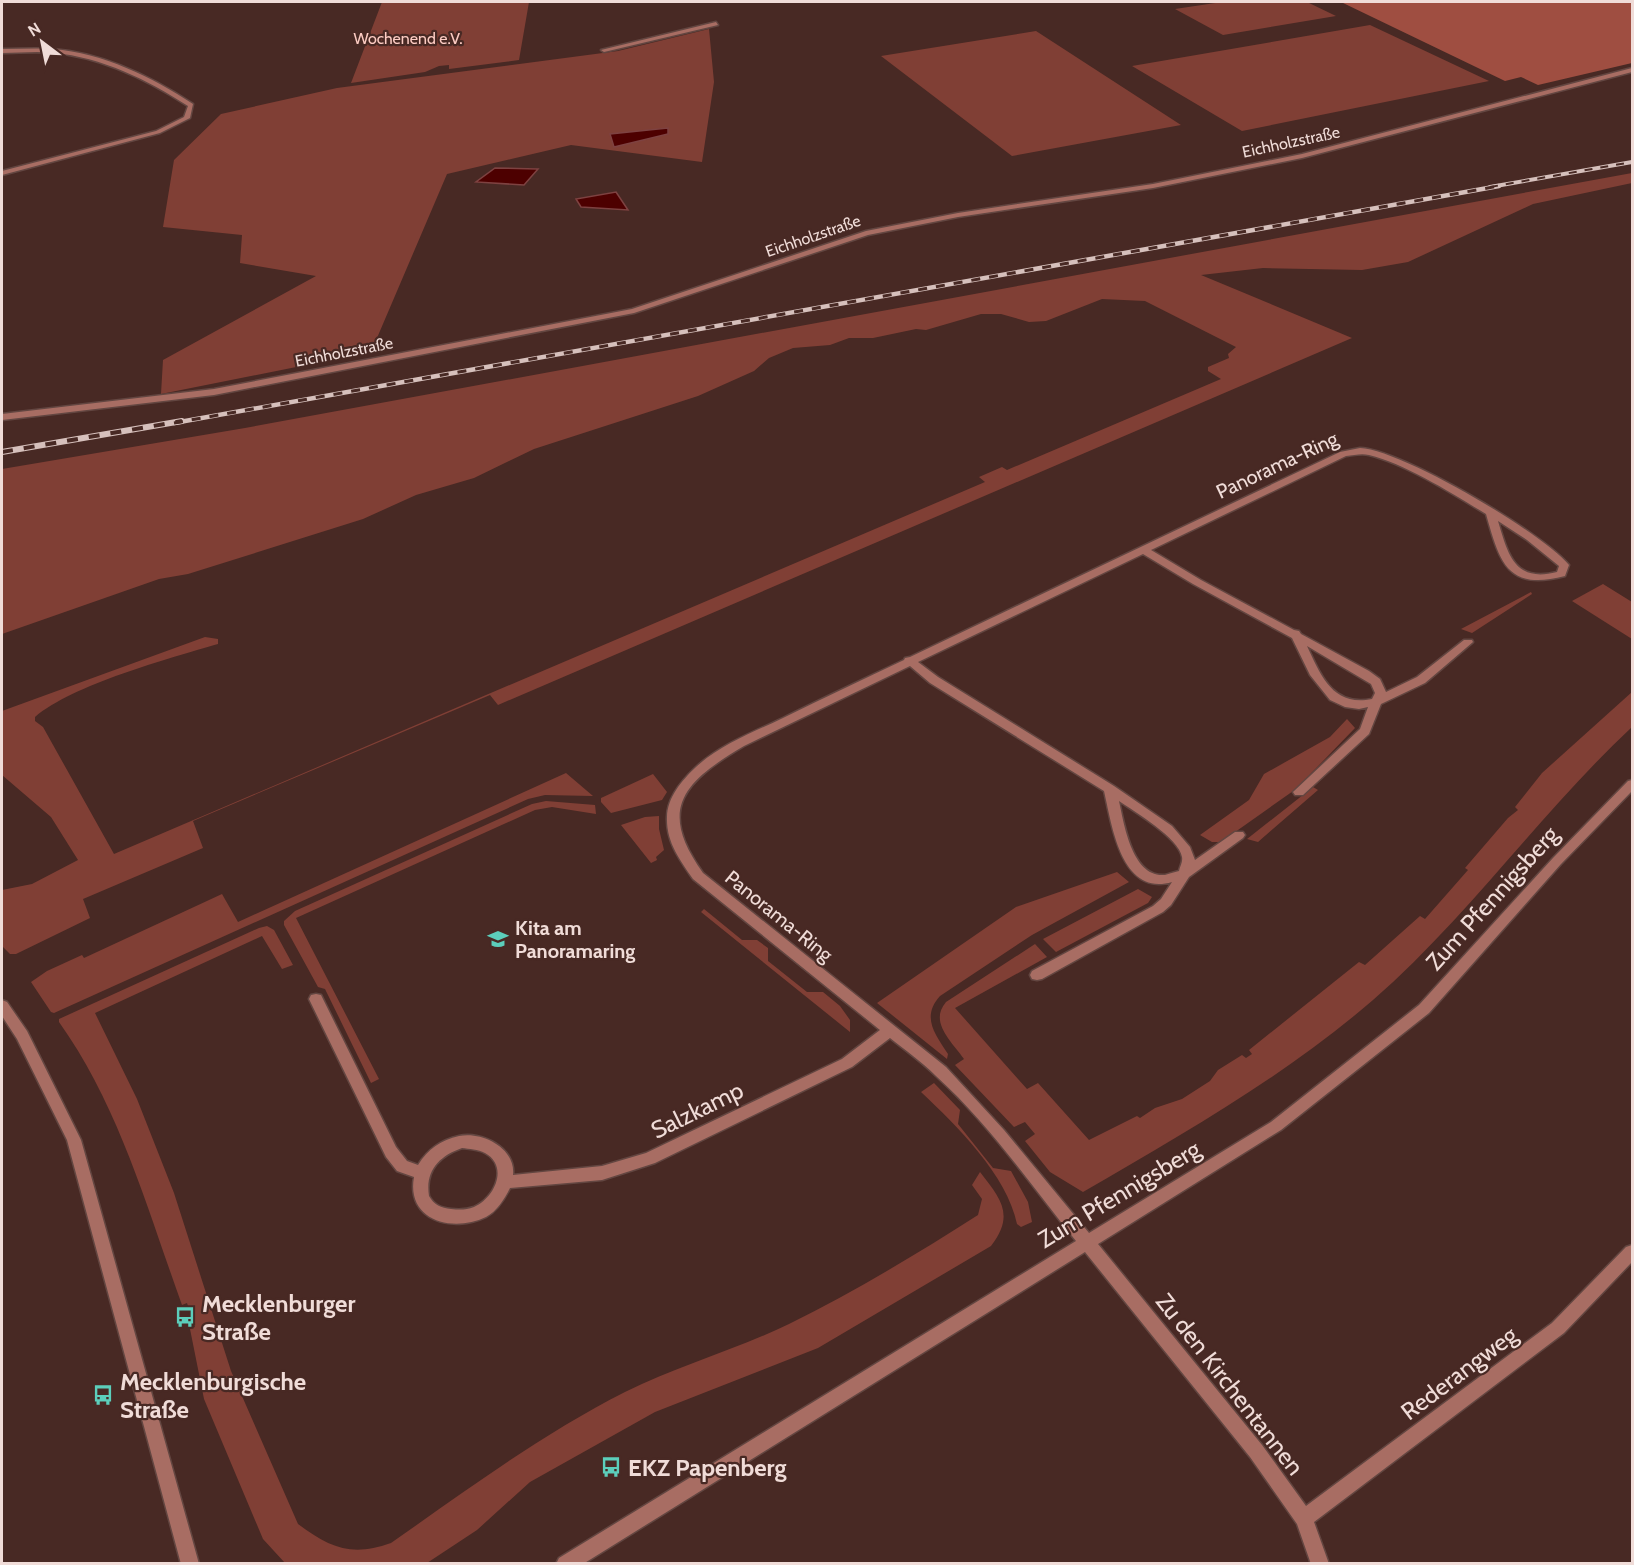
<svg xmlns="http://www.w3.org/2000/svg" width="1634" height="1565" viewBox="0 0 1634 1565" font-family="Cabin,sans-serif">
<rect width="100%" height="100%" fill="#482924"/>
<path fill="#803f35" d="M 382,2 L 529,2 L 519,60 L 449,69 L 449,65 L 439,66 L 425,72 L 351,83 Z
M 1222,2 L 1307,2 L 1336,16 L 1223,35 L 1175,9 Z
M 1370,25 L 1489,81 L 1242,131 L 1132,66 Z
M 709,29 L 714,82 L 702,162 L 571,145 L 447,174 L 371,352 L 161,394 L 163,360 L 316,276 L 240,263 L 242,235 L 163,227 L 174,160 L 221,114 L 337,88 L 618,51 Z
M 1036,31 L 1181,125 L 1012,156 L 881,56 Z
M 1632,173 L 1632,183 L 1533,204 L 1408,262 L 1362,270 L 1263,268 L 1201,275 L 1352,338 L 498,705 L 490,695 L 193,821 L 203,848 L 83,899 L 90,918 L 16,954 L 10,954 L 2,946 L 2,890 L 32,884 L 78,860 L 51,817 L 2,775 L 2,711 L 205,637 L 218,639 L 218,644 C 170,658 72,685 35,717 L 35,721 L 43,727 L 114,854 L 985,482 L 979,477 L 1002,467 L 1007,470 L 1221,379 L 1208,371 L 1208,367 L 1229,358 L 1228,354 L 1236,347 L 1145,301 L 1102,299 L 1046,321 L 1029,322 L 1001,314 L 981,314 L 926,330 L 916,329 L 873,338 L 849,338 L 830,345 L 793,348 L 769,358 L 754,371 L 698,396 L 534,449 L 474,478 L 416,495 L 363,519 L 188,574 L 159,579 L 2,634 L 2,469 L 245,428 Z
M 1603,584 L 1632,602 L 1632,639 L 1572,601 Z
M 1531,592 L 1532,594 L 1472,633 L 1461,629 Z
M 1632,692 L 1632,727 C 1541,812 1468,917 1373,1000 C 1285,1076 1183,1134 1083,1192 L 1050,1172 L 1025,1141 L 1035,1134 L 1025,1122 L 1014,1127 L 955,1065 L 964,1059 C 951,1041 929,1022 946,1002 L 1035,944 L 1047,957 L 955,1008 L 1027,1089 L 1038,1083 L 1089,1140 L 1137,1116 L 1140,1118 L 1155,1108 L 1182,1099 L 1210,1081 L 1218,1070 L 1242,1055 L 1246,1058 L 1252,1054 L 1249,1050 L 1359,962 L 1365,965 L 1420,916 L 1425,919 L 1468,870 L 1465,868 L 1508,818 L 1518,810 L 1515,807 L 1542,773 Z
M 1347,719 L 1355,728 L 1296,789 L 1221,842 L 1212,842 L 1200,835 L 1249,800 L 1264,774 L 1330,737 Z
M 566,773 L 593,796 L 545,795 L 528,799 L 54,1013 L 51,1012 L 31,982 L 47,971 L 82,955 L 84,958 L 222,894 L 238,922 Z
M 653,774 L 667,792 L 662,800 L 611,813 L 601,802 L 601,798 Z
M 1313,787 L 1318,790 L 1258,842 L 1247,839 Z
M 546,801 L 595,805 L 596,814 L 552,807 L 535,810 L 296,918 L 379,1079 L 371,1083 L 325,989 L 318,987 L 284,925 L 284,921 L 295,911 L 532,804 Z
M 659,816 L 659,829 L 664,850 L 656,857 L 657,860 L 651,863 L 621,825 L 645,817 Z
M 1117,872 L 1129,882 L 1032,935 L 940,996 C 921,1017 935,1034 948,1054 L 947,1059 L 877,1003 L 1016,907 Z
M 1138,889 L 1152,897 L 1148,903 L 1056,952 L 1043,939 Z
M 704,909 L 742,940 L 757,940 L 768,948 L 768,961 L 807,992 L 823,992 L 840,1006 L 850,1020 L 850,1032 L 701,912 Z
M 267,926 L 274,930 L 293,965 L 282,969 L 262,936 L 95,1013 L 137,1099 L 174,1193 L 231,1371 L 298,1524 C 330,1548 352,1557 391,1543 C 467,1490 542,1434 625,1392 C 678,1366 735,1350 789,1324 C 854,1292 917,1254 978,1215 L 982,1199 L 972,1185 L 980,1172 C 1001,1199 1015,1215 991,1246 L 818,1348 L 655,1412 L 530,1482 L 477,1530 L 427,1563 L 285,1563 L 263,1539 L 204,1399 L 190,1329 L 195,1327 L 187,1303 L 182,1305 C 147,1208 119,1106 59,1022 L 59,1019 L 259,928 Z
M 934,1083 L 960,1110 L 958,1124 L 993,1168 L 1011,1171 L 1028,1202 L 1032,1222 L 1021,1227 L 1017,1224 C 1007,1175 957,1126 921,1092 Z"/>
<path fill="#9f4e41" d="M 1341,2 L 1632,2 L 1632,63 L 1538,85 L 1521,77 L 1505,81 Z"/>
<path fill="#4d0000" stroke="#7e4241" stroke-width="1.5" d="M 668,128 L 668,134 L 614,147 L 610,134 Z
M 495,168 L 537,169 L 538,169 L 524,185 L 476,182 Z
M 616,192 L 628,210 L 581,207 L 576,199 Z"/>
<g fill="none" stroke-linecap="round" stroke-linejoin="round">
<g stroke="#634641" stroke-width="3">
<path id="minor" d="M 716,22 L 718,25 L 604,52 L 601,50 Z
M 2,49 C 19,49 36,48 53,49 C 103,53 152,77 193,104 L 190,118 L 160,133 L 2,175 L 2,171 L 156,131 L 184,117 L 188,106 C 148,80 101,57 54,53 C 37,51 19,53 2,53 Z
M 1632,68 L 1632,72 L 1302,158 L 1153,188 L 958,217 L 868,235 L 634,313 L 214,395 L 2,420 L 2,414 L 214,389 L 632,309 L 866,231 L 958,213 L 1153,184 L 1302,154 Z
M 1360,448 C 1400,449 1543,533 1569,565 L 1565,576 C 1507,591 1500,563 1486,514 C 1453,494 1406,464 1369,455 C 1362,453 1354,455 1346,456 L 1151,550 L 1201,580 L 1294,630 L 1299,631 L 1301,634 L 1369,671 L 1380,679 L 1386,692 L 1417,677 L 1464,640 L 1472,640 L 1473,642 L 1425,683 L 1381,704 L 1369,734 L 1303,795 L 1295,795 L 1293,792 L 1360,729 L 1368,707 L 1359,709 L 1345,707 L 1330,700 L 1310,675 L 1292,638 L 1193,584 L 1143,554 L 918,662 L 938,677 L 1114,786 L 1172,826 L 1190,847 L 1195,860 L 1235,832 L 1243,832 L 1245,835 L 1243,838 L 1189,877 L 1171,905 L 1163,912 L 1042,979 L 1037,980 L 1032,979 L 1030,975 L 1032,971 L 1153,906 L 1161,899 L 1172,882 C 1121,897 1112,825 1104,791 L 930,683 L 910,666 L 744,746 C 685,781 656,808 703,873 L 946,1067 L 1004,1130 L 1089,1233 L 1271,1122 L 1419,1005 L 1553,858 L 1628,781 L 1632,780 L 1632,791 L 1561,864 L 1429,1013 L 1281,1130 L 1098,1244 L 1262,1445 L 1306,1506 L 1552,1323 L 1626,1247 L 1632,1245 L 1632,1262 L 1564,1333 L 1314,1522 L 1329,1564 L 1311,1564 L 1297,1524 L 1250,1457 L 1085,1252 L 583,1564 L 556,1564 L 559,1558 L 1076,1241 C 1031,1185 989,1124 936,1076 C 922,1062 905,1050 890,1038 L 852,1067 L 655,1163 L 602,1180 L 510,1188 C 504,1200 497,1211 486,1217 C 453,1233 406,1221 414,1177 L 397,1171 L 386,1157 L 309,999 L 311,995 L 316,994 L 321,995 L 396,1147 L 407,1161 L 418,1165 C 428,1149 441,1140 459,1136 C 482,1131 516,1148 513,1175 L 602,1166 L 646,1153 L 842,1059 L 880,1030 L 693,879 C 680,860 666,842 667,817 C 667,798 682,780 696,767 C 721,744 754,732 783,718 C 823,698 864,679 904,660 L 905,658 L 910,657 L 1340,452 ZM 1498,521 L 1527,540 L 1559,566 L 1557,572 C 1515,583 1508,555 1498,521 ZM 1307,646 L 1371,684 L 1375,693 L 1372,699 C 1333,707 1321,676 1307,646 ZM 1119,801 C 1135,812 1179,838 1182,857 C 1183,862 1180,866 1179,871 C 1174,872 1169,874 1165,875 C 1132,878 1124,824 1119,801 ZM 462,1148 C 469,1149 478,1149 485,1153 C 509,1166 495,1198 474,1207 C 466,1210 460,1210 451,1209 C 441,1208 434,1205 429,1196 C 425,1171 439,1156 462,1148 Z
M 2,1000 L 7,1002 L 27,1031 L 81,1140 L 199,1564 L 181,1564 L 67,1140 L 17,1039 L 2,1016 Z"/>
</g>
<use href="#minor" fill="#a86d63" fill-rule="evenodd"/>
<g stroke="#d6c0bc" stroke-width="4">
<path id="rail-far2" d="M 1490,187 L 1632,162"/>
</g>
<g stroke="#d6c0bc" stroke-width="4.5">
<path id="rail-far1" d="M 174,423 L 1499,186"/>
</g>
<g stroke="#d6c0bc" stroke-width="6">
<path id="rail" d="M 2,452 L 182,421"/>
</g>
<use href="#rail-far2" stroke="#482924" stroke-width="2" stroke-dasharray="8" stroke-linecap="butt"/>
<use href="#rail-far1" stroke="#482924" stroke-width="3" stroke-dasharray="9" stroke-linecap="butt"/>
<use href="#rail" stroke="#482924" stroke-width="4" stroke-dasharray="11" stroke-linecap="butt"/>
</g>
<defs>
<g id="school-bare" transform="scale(1.62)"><path d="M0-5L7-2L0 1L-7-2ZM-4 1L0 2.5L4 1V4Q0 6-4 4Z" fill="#5ccebb" stroke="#482924" stroke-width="2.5" paint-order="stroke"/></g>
<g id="bus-bare" transform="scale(1.62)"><path d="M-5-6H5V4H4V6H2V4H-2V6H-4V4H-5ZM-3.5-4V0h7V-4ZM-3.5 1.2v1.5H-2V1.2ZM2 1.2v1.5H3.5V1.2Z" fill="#5ccebb" stroke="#482924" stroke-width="2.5" paint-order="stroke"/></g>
</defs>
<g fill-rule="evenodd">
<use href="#school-bare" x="498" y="939"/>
<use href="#bus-bare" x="185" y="1317"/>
<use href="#bus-bare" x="103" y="1395"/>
<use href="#bus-bare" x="611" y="1467"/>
</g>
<g text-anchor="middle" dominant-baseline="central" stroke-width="4.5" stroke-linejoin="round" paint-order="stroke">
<g font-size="16" fill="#fdccc3" stroke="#482924">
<text x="408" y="38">Wochenend e.V.</text>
</g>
<g font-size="16" fill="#f0dcd8" stroke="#482924">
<text transform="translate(1291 142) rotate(-12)">Eichholzstraße</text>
<text transform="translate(813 236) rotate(-19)">Eichholzstraße</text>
<text transform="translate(344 352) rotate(-11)">Eichholzstraße</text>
</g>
<g font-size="20" fill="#f0dcd8" stroke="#482924">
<text transform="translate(1277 465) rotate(-25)">Panorama-Ring</text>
<text transform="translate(779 916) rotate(39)">Panorama-Ring</text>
</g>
<g font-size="20" font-weight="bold" fill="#f0dcd8" stroke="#482924" text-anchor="start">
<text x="515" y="928">Kita am<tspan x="515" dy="23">Panoramaring</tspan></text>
</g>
<g font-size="24" fill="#f0dcd8" stroke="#482924">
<text transform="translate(1492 898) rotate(-48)">Zum Pfennigsberg</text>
<text transform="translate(697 1110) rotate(-26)">Salzkamp</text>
<text transform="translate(1119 1194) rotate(-31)">Zum Pfennigsberg</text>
<text transform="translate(1459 1373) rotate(-37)">Rederangweg</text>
<text transform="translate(1230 1384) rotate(52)">Zu den Kirchentannen</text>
</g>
<g font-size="24" font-weight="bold" fill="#f0dcd8" stroke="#482924" text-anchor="start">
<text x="202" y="1303">Mecklenburger<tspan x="202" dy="28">Straße</tspan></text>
<text x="120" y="1381">Mecklenburgische<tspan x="120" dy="28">Straße</tspan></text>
<text x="628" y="1467">EKZ Papenberg</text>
</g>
</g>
<rect width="1634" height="1565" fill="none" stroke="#f0dcd8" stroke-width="6"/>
<g transform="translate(42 42) rotate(328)" stroke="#482924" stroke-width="4.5" paint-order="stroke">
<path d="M0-4.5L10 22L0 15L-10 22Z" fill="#f0dcd8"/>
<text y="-9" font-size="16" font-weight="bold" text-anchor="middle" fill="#f0dcd8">N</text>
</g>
</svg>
